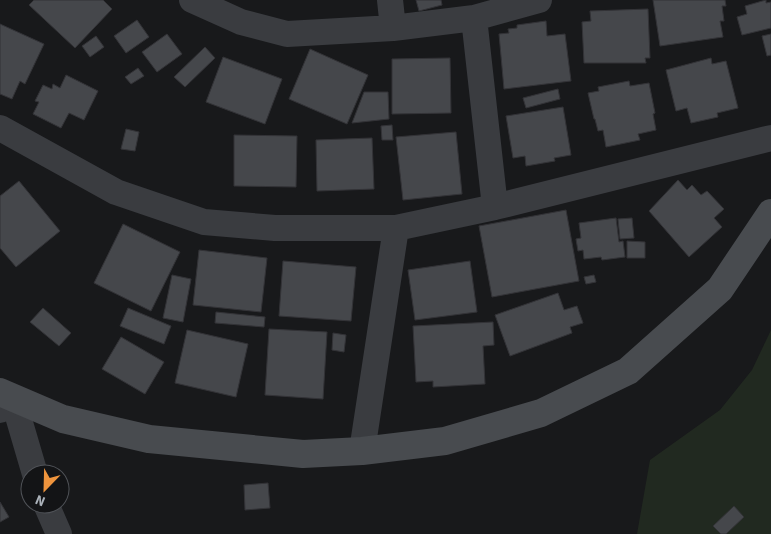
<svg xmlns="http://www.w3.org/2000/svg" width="771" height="534" viewBox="0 0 771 534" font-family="'Source Sans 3',sans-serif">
<rect width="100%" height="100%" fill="#18191b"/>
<path fill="#212920" d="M 771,330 L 771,534 L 637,534 L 650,460 L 720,410 L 752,370 Z"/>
<path fill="#45474b" stroke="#333337" d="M 34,0 L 103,0 L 112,9 L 75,48 L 29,5 Z
M 416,0 L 441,0 L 442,5 L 419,11 Z
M 653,0 L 725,0 L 726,6 L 722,6 L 724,21 L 720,21 L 723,37 L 660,46 Z
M 766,0 L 766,3 L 771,2 L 771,28 L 742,35 L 737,17 L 747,14 L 745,6 Z
M 648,9 L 650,58 L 645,58 L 646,63 L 584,63 L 582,22 L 591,21 L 590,11 Z
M 137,20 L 149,37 L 126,53 L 114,36 Z
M 546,21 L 547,36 L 565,34 L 571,81 L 504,89 L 499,34 L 509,33 L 508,29 L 517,28 L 517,25 Z
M 0,24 L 44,44 L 25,84 L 20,81 L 12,99 L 0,94 Z
M 167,34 L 182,54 L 157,72 L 142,52 Z
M 771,34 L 771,55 L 767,56 L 762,36 Z
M 96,36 L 104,47 L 90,57 L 82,46 Z
M 205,47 L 215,58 L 185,87 L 174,77 Z
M 310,49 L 368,75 L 347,124 L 289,99 Z
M 223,57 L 282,79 L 265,124 L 206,102 Z
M 450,58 L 451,113 L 392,114 L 392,59 Z
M 711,58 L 712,64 L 726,61 L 738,108 L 717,113 L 718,117 L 691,123 L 687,108 L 676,111 L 666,70 Z
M 138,68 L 144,76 L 131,84 L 125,77 Z
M 66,75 L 98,91 L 84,120 L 69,113 L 61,128 L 33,114 L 39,102 L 35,101 L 43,85 L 52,89 L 53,84 L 60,88 Z
M 629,81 L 630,86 L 649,83 L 655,113 L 653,114 L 656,130 L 638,134 L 640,140 L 606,147 L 603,130 L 598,131 L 595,119 L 594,119 L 588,93 L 599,91 L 598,87 Z
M 558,89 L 560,99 L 526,108 L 523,98 Z
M 364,92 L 388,92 L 389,119 L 352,123 Z
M 563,107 L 571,155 L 554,158 L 555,161 L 526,166 L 525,156 L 513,158 L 506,116 Z
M 392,125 L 393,140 L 382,140 L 381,126 Z
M 126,129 L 139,132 L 135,151 L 121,149 Z
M 456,132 L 462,194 L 403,200 L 396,137 Z
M 234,135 L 297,136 L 296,187 L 234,186 Z
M 372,138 L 374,189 L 317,191 L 316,140 Z
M 678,180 L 687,190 L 692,185 L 701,195 L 707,191 L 724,209 L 714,218 L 722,227 L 689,257 L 649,211 Z
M 19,181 L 60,231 L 16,267 L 0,248 L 0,196 Z
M 566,210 L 579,281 L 492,297 L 479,226 Z
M 616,218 L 619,242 L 623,241 L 625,257 L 602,260 L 601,257 L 584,259 L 583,250 L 578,251 L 576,239 L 581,238 L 579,223 Z
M 632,218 L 634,238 L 620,239 L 618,219 Z
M 123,224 L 180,252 L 151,311 L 94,283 Z
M 627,241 L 645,242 L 645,258 L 627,258 Z
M 199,250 L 267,258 L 261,312 L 193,305 Z
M 283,261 L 356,267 L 351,321 L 279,316 Z
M 470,261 L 477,312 L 415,320 L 408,270 Z
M 172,275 L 191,279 L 183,322 L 163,318 Z
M 594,275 L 596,282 L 586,284 L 584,277 Z
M 558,293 L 564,310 L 577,306 L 583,323 L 570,327 L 572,333 L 510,356 L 495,315 Z
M 43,308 L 71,333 L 59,346 L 30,322 Z
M 128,308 L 171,326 L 164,344 L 120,326 Z
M 216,312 L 265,317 L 264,327 L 215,323 Z
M 493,322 L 494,345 L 483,346 L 485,384 L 433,387 L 433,381 L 416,382 L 413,326 Z
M 269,329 L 327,332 L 323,399 L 265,395 Z
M 187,330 L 248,344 L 236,397 L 175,383 Z
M 333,333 L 346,335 L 344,352 L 332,350 Z
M 121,337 L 164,362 L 145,394 L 102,369 Z
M 268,483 L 270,508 L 245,510 L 244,485 Z
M 0,502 L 9,517 L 0,522 Z
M 734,506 L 744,517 L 726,534 L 721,534 L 713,526 Z"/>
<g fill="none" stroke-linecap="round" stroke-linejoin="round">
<path stroke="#3a3c40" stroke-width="26" d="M 192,0 L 241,22 L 287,34 L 393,28 L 474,18 L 539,0
M 390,0 L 393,28
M 474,18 L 495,207
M 0,128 L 116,192 L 204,222 L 275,228 L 396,228 L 495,207 L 771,138
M 0,410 L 13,399 L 35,474
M 362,451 L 396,228
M 46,504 L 59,534"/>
<path stroke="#484b4f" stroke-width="28" d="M 0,392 L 63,419 L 149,439 L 303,454 L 362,451 L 445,441 L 541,413 L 628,371 L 720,289 L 771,213"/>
</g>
<g transform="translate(45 489) rotate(203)"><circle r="24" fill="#131416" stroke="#505358"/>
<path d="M0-4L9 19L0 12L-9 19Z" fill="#ee943d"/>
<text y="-8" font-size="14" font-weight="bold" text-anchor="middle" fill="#abb2ba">N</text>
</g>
</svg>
